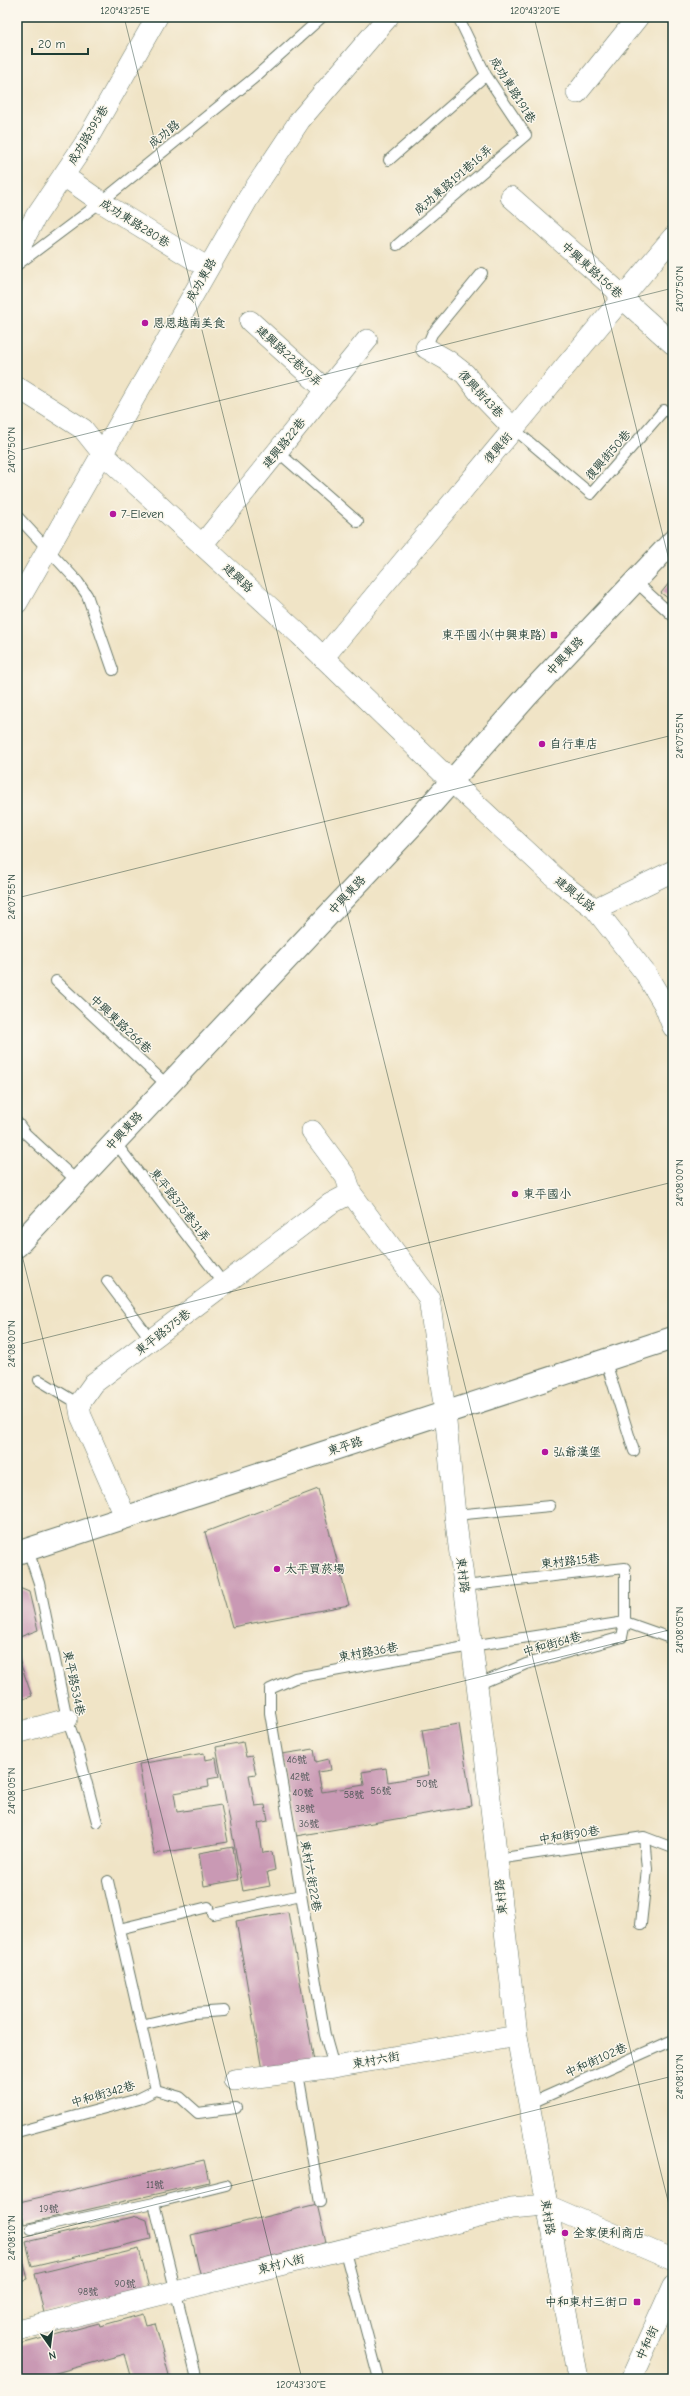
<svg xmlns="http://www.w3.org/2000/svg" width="690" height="2396" viewBox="0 0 690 2396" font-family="'Comic Neue','LXGW WenKai TC',sans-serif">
<rect width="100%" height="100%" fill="#fbf7ec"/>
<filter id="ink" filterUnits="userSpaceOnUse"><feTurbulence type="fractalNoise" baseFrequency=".025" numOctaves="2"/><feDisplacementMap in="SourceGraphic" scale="8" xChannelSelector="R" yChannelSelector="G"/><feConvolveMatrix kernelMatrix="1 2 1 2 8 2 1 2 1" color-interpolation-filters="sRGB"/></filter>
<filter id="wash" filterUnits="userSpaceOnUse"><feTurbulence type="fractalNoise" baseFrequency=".012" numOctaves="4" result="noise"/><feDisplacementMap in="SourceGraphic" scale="16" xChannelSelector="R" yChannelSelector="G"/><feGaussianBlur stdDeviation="0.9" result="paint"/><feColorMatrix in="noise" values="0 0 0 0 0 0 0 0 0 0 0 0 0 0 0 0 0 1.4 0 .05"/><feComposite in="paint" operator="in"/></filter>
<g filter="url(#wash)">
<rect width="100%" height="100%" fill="#f0e4c6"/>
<g id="blocks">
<path fill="#c999b4" d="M 673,578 L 673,602 L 661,593 Z
M 318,1489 L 349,1605 L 232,1627 L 205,1532 Z
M 17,1587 L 29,1592 L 38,1630 L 17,1638 Z
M 17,1654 L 32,1696 L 17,1701 Z
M 459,1724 L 472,1806 L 296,1836 L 282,1754 L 314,1749 L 316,1762 L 329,1759 L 331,1770 L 318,1772 L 322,1792 L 364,1785 L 362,1772 L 386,1768 L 388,1782 L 429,1775 L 422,1730 Z
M 243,1742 L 246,1757 L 252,1756 L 256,1774 L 249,1775 L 255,1806 L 265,1805 L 268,1821 L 258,1823 L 263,1853 L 272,1852 L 275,1870 L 267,1872 L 270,1886 L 243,1891 L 216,1747 Z
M 204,1753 L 205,1760 L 216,1758 L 219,1777 L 208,1779 L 209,1787 L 174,1793 L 177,1812 L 221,1805 L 228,1842 L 154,1854 L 139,1764 Z
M 233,1847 L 238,1880 L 204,1886 L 199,1853 Z
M 288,1912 L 314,2061 L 262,2070 L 236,1921 Z
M 204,2160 L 209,2182 L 24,2224 L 19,2202 Z
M 317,2204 L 326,2243 L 200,2274 L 191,2235 Z
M 137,2216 L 147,2220 L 151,2239 L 32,2267 L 26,2242 Z
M 17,2238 L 28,2279 L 17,2282 Z
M 139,2249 L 149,2288 L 44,2313 L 35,2274 Z
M 143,2314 L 146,2325 L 155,2323 L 170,2379 L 132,2379 L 125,2354 L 52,2374 L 53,2379 L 17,2379 L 17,2345 L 99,2323 L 100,2326 Z"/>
</g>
</g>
<g filter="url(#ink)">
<use href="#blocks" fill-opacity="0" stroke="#687767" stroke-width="1"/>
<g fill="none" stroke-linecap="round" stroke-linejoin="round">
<g stroke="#687767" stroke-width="12">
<path id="lane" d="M 389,160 L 486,75
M 397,245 L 526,135 L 486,75 L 458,17
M 17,265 L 101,202 L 254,78 L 322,17
M 426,348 L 432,334 L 482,273
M 514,429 L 591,494 L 664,410
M 277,451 L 358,522
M 17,516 L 78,582 L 87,595 L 113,670
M 635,581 L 673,616
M 56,981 L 167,1085
M 17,1122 L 26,1134 L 77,1181
M 114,1141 L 224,1284
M 107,1281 L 152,1341
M 605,1359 L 634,1451
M 39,1380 L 79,1404
M 455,1515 L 550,1506
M 28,1550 L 39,1583 L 67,1719 L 78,1750 L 97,1822
M 464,1586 L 625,1568 L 625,1622 L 622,1637 L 526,1664 L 477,1685
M 497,1859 L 644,1837 L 673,1848
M 108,1881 L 156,2090
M 213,1914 L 301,1895
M 641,1924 L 647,1869 L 644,1837
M 119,1929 L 208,1907
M 141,2025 L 193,2013 L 224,2011
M 334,2067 L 325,2035 L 270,1713 L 270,1689 L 295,1678 L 471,1646 L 625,1622 L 673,1639
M 298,2073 L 320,2202
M 529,2104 L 673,2040
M 17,2132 L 138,2099 L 156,2090 L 180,2097 L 198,2113 L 236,2108
M 154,2203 L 226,2185
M 31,2229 L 154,2203 L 197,2379
M 344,2248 L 379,2379"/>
</g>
<g stroke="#687767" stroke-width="22">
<path id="street" d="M 577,93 L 638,17
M 64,176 L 101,202 L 208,268
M 511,197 L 615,289 L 622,298 L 673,344
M 17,252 L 36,216 L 84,145 L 157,17
M 250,321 L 327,391
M 426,348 L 447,360 L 465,374 L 481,395 L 514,429
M 17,387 L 83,429 L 103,454 L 299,634 L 451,781 L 561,883 L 595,909 L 646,974 L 664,1004 L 673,1027
M 202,545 L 367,340
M 17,603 L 249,197 L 300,120 L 388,17
M 323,658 L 673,237
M 595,909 L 673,871
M 312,1131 L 346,1177 L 351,1193 L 429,1298 L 445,1412 L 455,1515 L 477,1685 L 517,2036 L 578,2379
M 125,1516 L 81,1416 L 79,1404 L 94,1383 L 330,1204 L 351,1193
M 17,1733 L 67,1719
M 234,2080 L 334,2067 L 517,2036
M 17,2330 L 511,2208 L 546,2205 L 673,2260
M 631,2379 L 673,2286"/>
</g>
<g stroke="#687767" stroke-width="24">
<path id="secondary" d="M 17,1246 L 411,827 L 528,695 L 673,541
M 17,1553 L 673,1338"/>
</g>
<use href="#lane" stroke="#fff" stroke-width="10"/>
<use href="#street" stroke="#fff" stroke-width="21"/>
<use href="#secondary" stroke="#fff" stroke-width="22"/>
</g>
</g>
<path fill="none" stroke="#1f3d34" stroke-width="1" stroke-opacity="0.45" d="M 124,17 L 673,2221M 534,17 L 673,576M 17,451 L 673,288M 17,898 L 673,735M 17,1235 L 302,2379M 17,1345 L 673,1182M 17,1792 L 673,1629M 17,2239 L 673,2076"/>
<g fill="#b5179e" stroke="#fbf7ec" stroke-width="1.5">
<circle cx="145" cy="323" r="4"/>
<circle cx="113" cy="514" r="4"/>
<rect x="550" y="631" width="8" height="8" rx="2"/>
<circle cx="542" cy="744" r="4"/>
<circle cx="515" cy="1194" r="4"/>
<circle cx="545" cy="1452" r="4"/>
<circle cx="277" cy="1569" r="4"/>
<circle cx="565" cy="2233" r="4"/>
<rect x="633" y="2298" width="8" height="8" rx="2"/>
</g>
<g text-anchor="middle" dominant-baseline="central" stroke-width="3" stroke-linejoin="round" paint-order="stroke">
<g font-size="10" fill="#4a5454">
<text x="297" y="1760">46號</text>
<text x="300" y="1777">42號</text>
<text x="427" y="1784">50號</text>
<text x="381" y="1791">56號</text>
<text x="303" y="1793">40號</text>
<text x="354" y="1795">58號</text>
<text x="305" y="1809">38號</text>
<text x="309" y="1824">36號</text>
<text x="155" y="2185">11號</text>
<text x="49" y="2209">19號</text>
<text x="125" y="2284">90號</text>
<text x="88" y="2292">98號</text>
</g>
<g font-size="12" fill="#1f3d34" stroke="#fbf7ec">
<text transform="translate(513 90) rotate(58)">成功東路191巷</text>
<text transform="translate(164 134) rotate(-39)">成功路</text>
<text transform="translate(88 135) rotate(-59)">成功路395巷</text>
<text transform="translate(453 180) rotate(-41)">成功東路191巷16弄</text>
<text transform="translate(135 223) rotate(32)">成功東路280巷</text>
<text transform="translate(592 270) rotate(42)">中興東路156巷</text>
<text transform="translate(201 280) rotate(-60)">成功東路</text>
<text transform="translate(289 356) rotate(42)">建興路22巷19弄</text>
<text transform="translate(481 394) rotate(47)">復興街43巷</text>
<text transform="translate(284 443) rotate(-51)">建興路22巷</text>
<text transform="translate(498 448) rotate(-50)">復興街</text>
<text transform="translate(608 455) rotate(-49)">復興街50巷</text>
<text transform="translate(238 578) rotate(43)">建興路</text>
<text transform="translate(565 656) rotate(-47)">中興東路</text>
<text transform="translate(575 894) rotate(39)">建興北路</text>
<text transform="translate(347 895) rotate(-47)">中興東路</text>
<text transform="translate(121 1024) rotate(43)">中興東路266巷</text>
<text transform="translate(124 1131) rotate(-47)">中興東路</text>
<text transform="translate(180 1205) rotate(52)">東平路375巷31弄</text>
<text transform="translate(163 1332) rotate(-38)">東平路375巷</text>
<text transform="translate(345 1446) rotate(-18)">東平路</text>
<text transform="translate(570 1561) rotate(-6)">東村路15巷</text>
<text transform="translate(463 1575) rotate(83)">東村路</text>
<text transform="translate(552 1644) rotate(-16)">中和街64巷</text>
<text transform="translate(368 1652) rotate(-10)">東村路36巷</text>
<text transform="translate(74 1683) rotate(78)">東平路534巷</text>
<text transform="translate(569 1835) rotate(-9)">中和街90巷</text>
<text transform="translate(311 1876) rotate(80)">東村六街22巷</text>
<text transform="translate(501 1897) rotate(-96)">東村路</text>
<text transform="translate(376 2060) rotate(-10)">東村六街</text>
<text transform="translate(596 2060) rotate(-24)">中和街102巷</text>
<text transform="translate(103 2094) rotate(-16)">中和街342巷</text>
<text transform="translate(548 2217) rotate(81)">東村路</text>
<text transform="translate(281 2264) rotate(-14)">東村八街</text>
<text transform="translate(647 2343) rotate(-65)">中和街</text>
</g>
<g font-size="12" fill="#1f3d34" stroke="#fbf7ec" text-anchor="start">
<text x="153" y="323">恩恩越南美食</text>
<text x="121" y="514">7-Eleven</text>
<text x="546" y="635" text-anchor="end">東平國小(中興東路)</text>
<text x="550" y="744">自行車店</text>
<text x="523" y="1194">東平國小</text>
<text x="553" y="1452">弘爺漢堡</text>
<text x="285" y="1569">太平買菸場</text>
<text x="573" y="2233">全家便利商店</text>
<text x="629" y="2302" text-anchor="end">中和東村三街口</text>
</g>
</g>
<rect width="690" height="2396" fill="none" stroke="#fbf7ec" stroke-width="44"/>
<g transform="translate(50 2346) rotate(166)" stroke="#fbf7ec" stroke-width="3" paint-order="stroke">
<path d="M0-3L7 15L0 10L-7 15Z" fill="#1f3d34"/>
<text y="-6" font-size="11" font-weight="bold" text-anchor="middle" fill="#1f3d34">N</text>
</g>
<path d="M32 48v6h56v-6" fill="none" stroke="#1f3d34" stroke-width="2"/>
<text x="38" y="48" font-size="12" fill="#1f3d34" stroke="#fbf7ec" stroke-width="3" paint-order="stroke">20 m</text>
<rect x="22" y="22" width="646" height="2352" fill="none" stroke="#1f3d34" stroke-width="1.5"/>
<g font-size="10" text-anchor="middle" fill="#1f3d34">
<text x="125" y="14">120°43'25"E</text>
<text x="535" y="14">120°43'20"E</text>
<text transform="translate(679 289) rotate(-90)" y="4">24°07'50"N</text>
<text transform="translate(11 450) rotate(-90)" y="4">24°07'50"N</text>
<text transform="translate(679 736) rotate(-90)" y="4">24°07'55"N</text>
<text transform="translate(11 897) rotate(-90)" y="4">24°07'55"N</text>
<text transform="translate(679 1183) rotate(-90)" y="4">24°08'00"N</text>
<text transform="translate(11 1344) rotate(-90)" y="4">24°08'00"N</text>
<text transform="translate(679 1630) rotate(-90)" y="4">24°08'05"N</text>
<text transform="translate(11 1791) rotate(-90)" y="4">24°08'05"N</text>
<text transform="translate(679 2077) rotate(-90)" y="4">24°08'10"N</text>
<text transform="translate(11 2238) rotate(-90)" y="4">24°08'10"N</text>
<text x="301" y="2388">120°43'30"E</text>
</g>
</svg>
